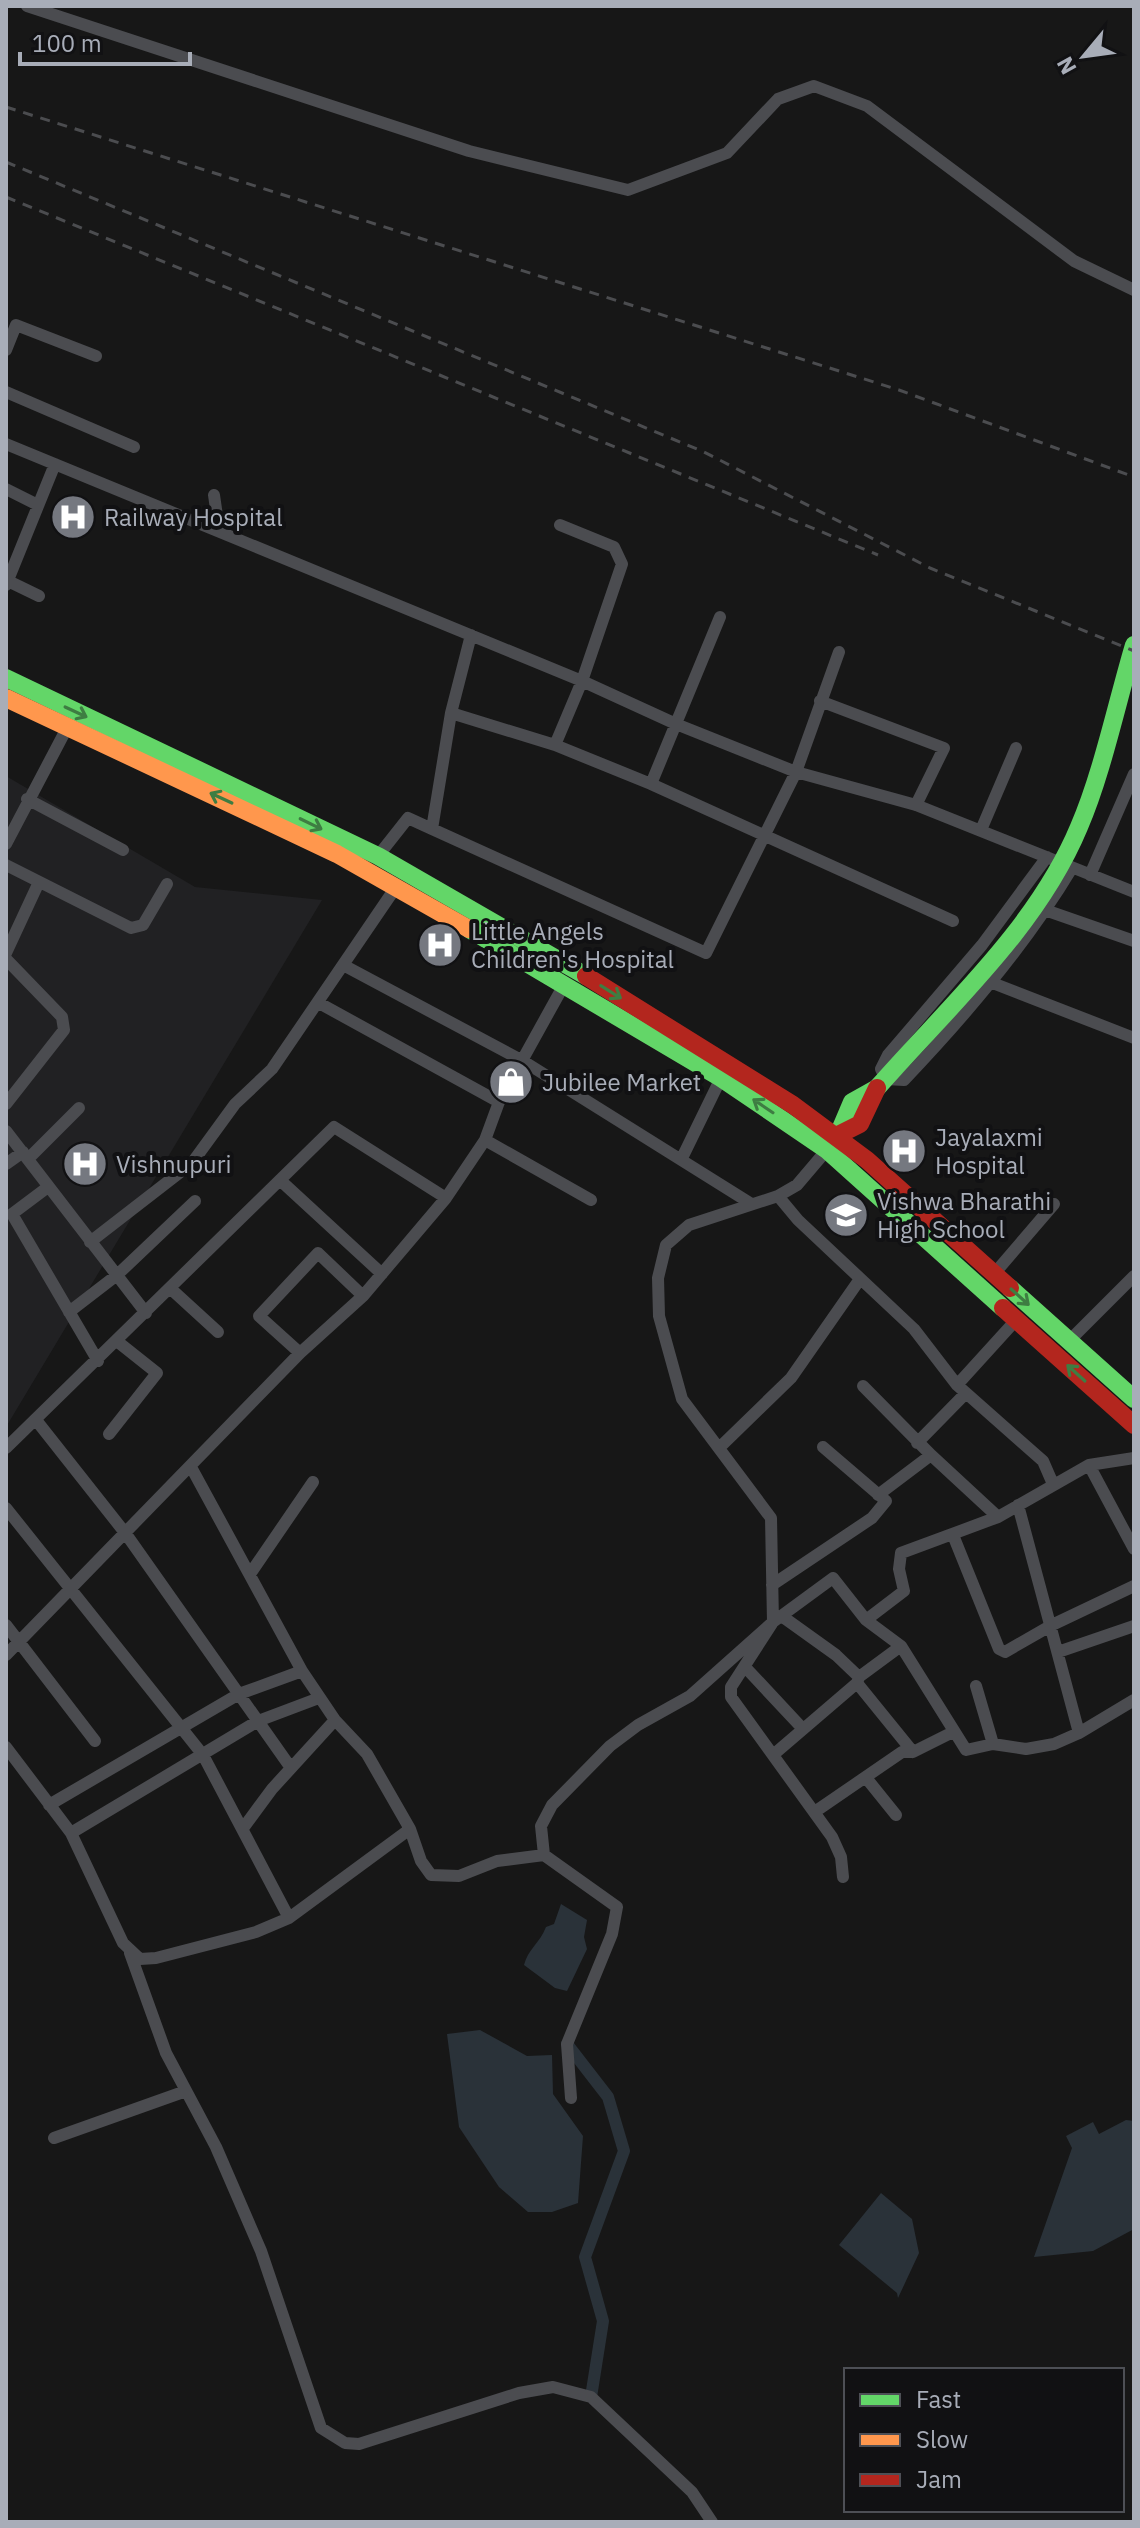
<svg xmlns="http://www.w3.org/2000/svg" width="1140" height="2528" viewBox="0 0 1140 2528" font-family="'IBM Plex Sans',sans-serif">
<rect width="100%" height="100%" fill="#171717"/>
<path fill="#212123" d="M 6,776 L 195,887 L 322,900 L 6,1427 Z"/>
<path fill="#2a3239" d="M 561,1904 L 587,1920 L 584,1937 L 587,1949 L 567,1991 L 555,1988 L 524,1965 C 528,1949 540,1943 546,1927 L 554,1924 Z
M 480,2030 L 527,2056 L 552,2055 L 553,2094 L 583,2136 L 578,2203 L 552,2212 L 528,2212 L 499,2187 L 459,2127 L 447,2034 Z
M 1126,2120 L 1134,2121 L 1134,2229 L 1093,2251 L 1034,2257 L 1072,2148 L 1066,2136 L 1093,2122 L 1099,2134 Z
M 881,2193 L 912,2219 L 919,2253 L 898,2298 L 897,2293 L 839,2245 Z"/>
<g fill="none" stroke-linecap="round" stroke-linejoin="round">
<path stroke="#2a3239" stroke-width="12" d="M 567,2044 L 608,2097 L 624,2151 L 585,2257 L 603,2321 L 591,2397"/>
<path stroke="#4b4c50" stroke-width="12" d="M 27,6 L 469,151 L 628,190 L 727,153 L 778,99 L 814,86 L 867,106 L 1074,261 L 1134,290
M 6,350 L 16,325 L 96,356
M 6,392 L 134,447
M 6,444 L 582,681 L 676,724 L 796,772 L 916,805 L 1134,892
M 6,489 L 38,505
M 214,495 L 219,530
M 6,580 L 39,596
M 6,585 L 55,464
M 471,635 L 451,713 L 432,829 L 706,953 L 796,772 L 839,652
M 820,701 L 944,748 L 916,805
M 451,713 L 555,745 L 651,784 L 953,921
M 555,745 L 582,681 L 622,564 L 614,547 L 560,525
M 651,784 L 720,617
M 27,799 L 123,850
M 981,830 L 1016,748
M 6,844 L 68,726
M 378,856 L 408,818 L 432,829
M 1047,857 L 982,945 L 888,1055 L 881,1069 L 886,1079 L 904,1080 C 966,1015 1026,945 1072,868
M 6,865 L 131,928 L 143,925 L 167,884
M 1090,875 L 1134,774
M 1045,910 L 1134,941
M 6,953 L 39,882
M 6,959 L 62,1017 L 64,1030 L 6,1104
M 345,966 L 523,1061 L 750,1203
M 990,982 L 1134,1038
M 319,1003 L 499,1102
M 6,1131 L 146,1313
M 485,1140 L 591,1200
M 831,1145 L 797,1185 L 778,1196 L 689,1225 L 666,1245 L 658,1278 L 659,1316 L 682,1399 L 771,1518 L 773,1622 L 731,1687 L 731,1697 L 832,1837 L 841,1857 L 843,1877
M 682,1158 L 721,1078
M 28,1159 L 79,1108
M 6,1164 L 23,1152
M 281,1181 L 382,1274
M 48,1187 L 12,1214 L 98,1361
M 778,1196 L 798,1220 L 914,1329 L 957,1385 L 1043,1461 L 1053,1484
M 90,1242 L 192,1163 L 235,1104 L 272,1069 L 396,887
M 994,1274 L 1054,1204
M 171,1289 L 218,1332
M 69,1312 L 117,1275 L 195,1201
M 1069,1341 L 1134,1276
M 300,1353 L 259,1316 L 318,1253 L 363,1296
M 957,1385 L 1017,1319
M 863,1386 L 931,1455
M 36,1420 L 126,1534 L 291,1768
M 109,1434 L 157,1373 L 118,1342
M 917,1443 L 966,1393
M 6,1448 L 334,1127 L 446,1198 L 485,1140 L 499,1102 L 565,983
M 719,1448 L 791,1378 L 860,1279
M 1089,1465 L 1134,1549
M 191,1467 L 302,1671 L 335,1720 L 272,1789 L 244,1827
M 878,1495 L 931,1455 L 998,1517
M 6,1508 L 203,1755 L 289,1918
M 953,1535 L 999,1649 L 1005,1652 L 1052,1625 L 1134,1586
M 250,1574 L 313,1482
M 772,1585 L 872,1518 L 886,1501 L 823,1447
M 783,1617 L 836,1655 L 859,1677
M 866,1620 L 901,1646 L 966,1750 L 993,1744 L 1026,1749 L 1054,1744 L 1079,1733 L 1018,1505
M 6,1625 L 95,1741
M 901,1646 L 859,1677 L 857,1683 L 913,1752 L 953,1732
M 1058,1652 L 1134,1626
M 6,1655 L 300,1353 L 363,1296 L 446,1198
M 746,1668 L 803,1729
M 976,1686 L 993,1744
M 1079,1733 L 1134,1700
M 6,1747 L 71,1833 L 123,1943 L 140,1959 L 156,1958 L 256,1932 L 289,1918 L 410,1829 L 367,1754 L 335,1720
M 773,1755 L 857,1683
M 867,1779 L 896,1815
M 49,1805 L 239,1694 L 302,1671
M 816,1811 L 902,1752 L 913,1752
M 410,1829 L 421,1861 L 431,1875 L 459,1876 L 497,1861 L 544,1855 L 617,1907 L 612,1934 L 567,2044 L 571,2098
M 71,1833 L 258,1721 L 319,1698
M 544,1855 L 541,1826 L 552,1805 L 610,1746 L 638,1725 L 690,1696 L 773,1622 L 833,1578 L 866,1620 L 904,1591 L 899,1569 L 901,1553 L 998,1517 L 1089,1465 L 1134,1458
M 130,1953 L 166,2053 L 216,2147 L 261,2251 L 321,2428 L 345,2443 L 359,2444 L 519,2393 L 553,2387 L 591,2397 L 692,2492 L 712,2522
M 54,2138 L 186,2091"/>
<path stroke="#63d668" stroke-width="18" d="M 6,678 L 378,856 L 586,976
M 469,929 L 721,1078 L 827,1150 L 1003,1308
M 838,1135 L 852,1102 L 877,1088 C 948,1007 1037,928 1079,827 C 1102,774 1117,702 1134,645
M 1010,1288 L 1134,1399"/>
<path stroke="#ff974d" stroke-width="18" d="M 6,698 L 337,854 L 469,929"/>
<path stroke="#b3261e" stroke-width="18" d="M 586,976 L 793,1105 L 867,1160 L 1010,1288
M 838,1135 L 860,1124 L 877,1088
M 1003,1308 L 1134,1425"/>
<path stroke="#4b4c4f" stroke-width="3" stroke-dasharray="10 8" stroke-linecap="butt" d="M 6,107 L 899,390 L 1134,477
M 6,162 L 704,452 L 930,568 L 1134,651
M 6,197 L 878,555"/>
</g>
<defs><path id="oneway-shaft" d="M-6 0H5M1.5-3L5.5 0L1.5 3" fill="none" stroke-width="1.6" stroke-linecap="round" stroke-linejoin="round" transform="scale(2)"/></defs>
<g stroke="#3e7d42">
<use href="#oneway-shaft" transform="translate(76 712) rotate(25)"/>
<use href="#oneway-shaft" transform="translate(221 798) rotate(-155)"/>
<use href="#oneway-shaft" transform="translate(311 824) rotate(26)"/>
<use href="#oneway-shaft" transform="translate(611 992) rotate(32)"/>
<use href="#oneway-shaft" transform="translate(763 1106) rotate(-146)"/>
<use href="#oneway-shaft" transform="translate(1020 1297) rotate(42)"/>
<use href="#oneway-shaft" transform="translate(1076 1373) rotate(-138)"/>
</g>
<defs>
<g id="hospital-disc" transform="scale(2.3)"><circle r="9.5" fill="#757880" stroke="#111113"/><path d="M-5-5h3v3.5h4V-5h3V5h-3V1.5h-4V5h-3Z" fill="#fff"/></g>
<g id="shop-disc" transform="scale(2.3)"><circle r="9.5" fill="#757880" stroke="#111113"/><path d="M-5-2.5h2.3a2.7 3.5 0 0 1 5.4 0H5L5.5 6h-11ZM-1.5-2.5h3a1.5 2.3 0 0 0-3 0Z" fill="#fff"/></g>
<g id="school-disc" transform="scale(2.3)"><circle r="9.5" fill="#757880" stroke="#111113"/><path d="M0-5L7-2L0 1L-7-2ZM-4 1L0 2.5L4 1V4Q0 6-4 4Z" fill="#fff"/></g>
</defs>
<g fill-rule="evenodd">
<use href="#hospital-disc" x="73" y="517"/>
<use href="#hospital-disc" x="440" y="945"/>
<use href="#shop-disc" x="511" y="1082"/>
<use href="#hospital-disc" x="904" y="1151"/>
<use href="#hospital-disc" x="85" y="1164"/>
<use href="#school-disc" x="846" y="1215"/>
</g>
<g text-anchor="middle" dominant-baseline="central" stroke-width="8" stroke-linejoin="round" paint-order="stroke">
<g font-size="24" fill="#a8adb8" stroke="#111113" text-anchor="start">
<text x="104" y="517">Railway Hospital</text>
<text x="471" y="931">Little Angels<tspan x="471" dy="28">Children's Hospital</tspan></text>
<text x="542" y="1082">Jubilee Market</text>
<text x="935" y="1137">Jayalaxmi<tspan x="935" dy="28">Hospital</tspan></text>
<text x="116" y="1164">Vishnupuri</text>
<text x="877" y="1201">Vishwa Bharathi<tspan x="877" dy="28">High School</tspan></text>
</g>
</g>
<rect width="1140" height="2528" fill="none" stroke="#a8adb8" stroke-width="16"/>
<rect x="844" y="2368" width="280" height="144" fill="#111113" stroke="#4d4f55" stroke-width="2"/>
<rect x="860" y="2394" width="40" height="12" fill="#63d668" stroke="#4d4f55" stroke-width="2"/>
<text x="916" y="2408" font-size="24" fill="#a8adb8">Fast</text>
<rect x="860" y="2434" width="40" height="12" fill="#ff974d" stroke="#4d4f55" stroke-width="2"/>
<text x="916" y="2448" font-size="24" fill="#a8adb8">Slow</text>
<rect x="860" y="2474" width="40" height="12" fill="#b3261e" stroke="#4d4f55" stroke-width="2"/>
<text x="916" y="2488" font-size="24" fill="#a8adb8">Jam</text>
<g transform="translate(1084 56) rotate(241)" stroke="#111113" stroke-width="6" paint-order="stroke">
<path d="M0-6L14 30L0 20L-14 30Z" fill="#a8adb8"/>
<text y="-12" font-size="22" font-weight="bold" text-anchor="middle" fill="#a8adb8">N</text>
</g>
<path d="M20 52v12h170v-12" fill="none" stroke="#a8adb8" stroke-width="4"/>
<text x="32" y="52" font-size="24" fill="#a8adb8" stroke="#111113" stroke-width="6" paint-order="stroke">100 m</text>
</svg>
